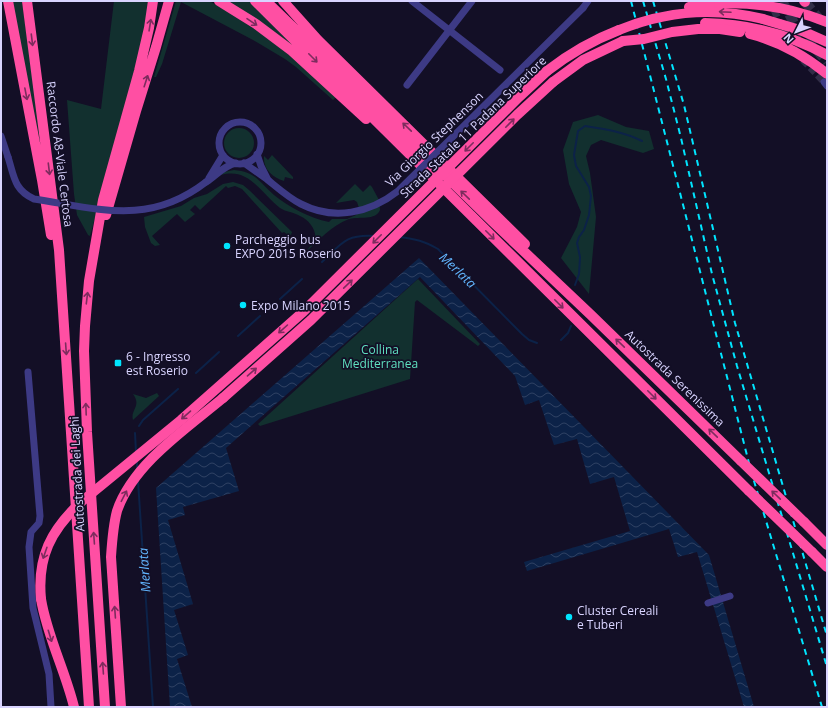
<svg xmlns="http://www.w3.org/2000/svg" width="828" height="708" viewBox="0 0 828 708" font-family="'Open Sans',sans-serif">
<defs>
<pattern id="water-waves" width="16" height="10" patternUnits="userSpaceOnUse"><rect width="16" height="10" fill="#0c2248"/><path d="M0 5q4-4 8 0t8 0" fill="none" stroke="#2f4163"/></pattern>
</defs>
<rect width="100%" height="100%" fill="#130f26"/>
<path fill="#12302f" d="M 12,1 L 22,1 L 41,142 L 39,143 Z
M 114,1 L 149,1 L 139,56 L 90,236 L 88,235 L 77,215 L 74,194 L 67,100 L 101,109 Z
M 176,1 L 209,1 L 227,11 L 279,45 L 337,96 L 333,100 L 296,67 L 285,59 L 253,40 L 181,2 L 162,64 L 156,77 L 154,77 Z
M 225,1 L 249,1 L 306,58 Z
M 598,115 L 626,127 L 649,131 L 654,149 L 643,153 L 601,140 L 591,145 L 586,156 L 590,173 L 596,217 L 589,294 L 561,258 L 577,227 L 581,212 L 569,184 L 563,150 L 573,122 Z
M224 143a15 15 0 1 1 30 0a15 15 0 1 1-30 0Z
M 272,155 L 293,177 L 293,179 L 285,177 L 284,181 C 272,177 263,169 264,156 L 268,160 Z
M 234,170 C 256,172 258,181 274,195 C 289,207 309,218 329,222 L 332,219 L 347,219 L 356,215 L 359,208 L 357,202 L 354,200 L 336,203 L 355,184 L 363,192 L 370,185 L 372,187 L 379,200 L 380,210 C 375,221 360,216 349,219 C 332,225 318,241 305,253 L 315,240 C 317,230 309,220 300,216 C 294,212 286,212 280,208 C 261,193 249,167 221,175 L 224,172 Z
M 233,182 L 243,185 L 249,190 L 292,232 L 291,235 L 288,235 L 284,232 L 282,233 L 242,189 L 235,186 L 228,188 L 226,186 L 200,210 L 195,205 L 190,210 L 195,214 L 185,222 L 177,214 L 152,236 L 160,245 L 155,246 L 151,243 L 145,227 L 144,217 L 181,206 L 194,198 L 207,194 L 223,184 Z
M 418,279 L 480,344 L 478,346 L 417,300 L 415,302 L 410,379 L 260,426 L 258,424 Z
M 157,393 L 159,396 L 133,420 C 130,410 142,406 133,394 L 146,398 Z"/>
<path fill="url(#water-waves)" d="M 419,258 L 709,555 L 754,707 L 744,707 L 697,552 L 678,557 L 669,529 L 527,571 L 524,562 L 630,531 L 614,477 L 590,484 L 577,439 L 554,445 L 539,400 L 525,405 L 515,376 L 420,277 L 226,448 L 239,491 L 183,507 L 185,515 L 168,520 L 193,604 L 174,610 L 188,655 L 177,659 L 192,707 L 170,707 L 156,488 Z"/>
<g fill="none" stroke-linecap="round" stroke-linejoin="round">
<path stroke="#0c2248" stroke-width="2" d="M 399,237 C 416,239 424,241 438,249 L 522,334 L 529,340 L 537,343
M 322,262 C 342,243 346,234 375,236
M 575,285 L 579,274 L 580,257 L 577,243 L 579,237 L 584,230 L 589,215 L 591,196 L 589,187 L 576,166 L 574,155 L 578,131 L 585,126 C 605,129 624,132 642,141
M 280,299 L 302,279
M 238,336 L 260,316
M 561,340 L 568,333 L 571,326
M 196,373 L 219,352
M 139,426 L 143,420 L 178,389
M 135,433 L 136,452
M 137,461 L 137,470
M 138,481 L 153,707"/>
<path stroke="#312d47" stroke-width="7" stroke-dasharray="7 3.5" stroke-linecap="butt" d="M 770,1 L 783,30 L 796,52
M 803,60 L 824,82"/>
<path stroke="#312d47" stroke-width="10" stroke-dasharray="10 5" stroke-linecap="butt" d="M 782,1 L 794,23 L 827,62
M 805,2 L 821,21"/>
<path stroke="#3d3a85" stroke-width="7" d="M 412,1 L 500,70
M 583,8 L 588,1
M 824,82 L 827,86
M 407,85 L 472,1
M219 143a21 21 0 1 1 42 0a21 21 0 1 1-42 0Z
M 1,136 L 8,157
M 257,154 L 261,166 L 267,178
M 244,163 L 268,180
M 209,178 L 223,155
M 206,182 C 217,175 223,166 236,163
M 28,372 L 40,516 L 39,523 L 31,532 L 29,547 L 33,608 L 49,674 L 51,707
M 708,603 L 730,596"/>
<path stroke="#ff4fa3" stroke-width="10" d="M 8,1 L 42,180 L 51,235
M 27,1 L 59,250 L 89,707
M 219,1 L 256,24 L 292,51 L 366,119
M 255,1 L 749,491
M 266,1 L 493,222 L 591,315 L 741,461
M 283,1 L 318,40 L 525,244
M 804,1 L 805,2
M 710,4 C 751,1 789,7 827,22
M 763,19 L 800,30 L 827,42
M 705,23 C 748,24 789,34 827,55
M 750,34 C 778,41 804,55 827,74
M 547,71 C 569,54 593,40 619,30
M 553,82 L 583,60 L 623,41
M 106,215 L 136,111 L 156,47 L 169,1
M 804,522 L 827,545
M 812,552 L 827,567
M 41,599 C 47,636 65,670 74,707
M 105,707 L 87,432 L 84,351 L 85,326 L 89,281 L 103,200 L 139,71 L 149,28 L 153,1
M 121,707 L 111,557 C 112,542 113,526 117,511 C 133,464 186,429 223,398"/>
<path stroke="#00e5ff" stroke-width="2" stroke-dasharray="6 5" stroke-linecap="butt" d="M 631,1 L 751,471 L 822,707
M 643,1 L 666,79 L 681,138 L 712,274 L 737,366 L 827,667
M 653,1 L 684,105 L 735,323 L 827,636"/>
<path stroke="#3d3a85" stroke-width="7" d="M 8,157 C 14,176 14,190 34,199 C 100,209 149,226 206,182
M 268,180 C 279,189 289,198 301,204 C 334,221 370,213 398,191 L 583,8"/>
<path stroke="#ff4fa3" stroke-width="10" d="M 689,7 L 710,4
M 619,30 C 665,11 715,7 763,19
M 623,41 L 644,39 L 672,32 L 698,29 L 720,29 L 740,32
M 223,398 L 311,320 L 517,115 L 553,82
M 741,461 L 804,522
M 749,491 L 812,552
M 41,599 C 37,557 51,530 81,502 L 181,420 L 303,312 L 519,97 L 547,71"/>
</g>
<defs><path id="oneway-shaft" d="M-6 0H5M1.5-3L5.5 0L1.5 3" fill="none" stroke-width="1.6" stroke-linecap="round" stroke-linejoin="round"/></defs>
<g stroke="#7d2c5e">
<use href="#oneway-shaft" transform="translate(725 12) rotate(-177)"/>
<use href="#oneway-shaft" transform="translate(252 22) rotate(34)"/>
<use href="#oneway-shaft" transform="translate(150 25) rotate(-81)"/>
<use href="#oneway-shaft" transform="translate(32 40) rotate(83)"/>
<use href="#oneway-shaft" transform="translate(313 58) rotate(45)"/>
<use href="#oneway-shaft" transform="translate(146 81) rotate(-72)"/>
<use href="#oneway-shaft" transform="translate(26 94) rotate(79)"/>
<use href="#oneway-shaft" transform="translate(510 123) rotate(-45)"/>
<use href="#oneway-shaft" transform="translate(407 127) rotate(-136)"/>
<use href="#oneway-shaft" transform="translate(469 147) rotate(135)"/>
<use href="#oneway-shaft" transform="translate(49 169) rotate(83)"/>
<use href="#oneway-shaft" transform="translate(465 195) rotate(-136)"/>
<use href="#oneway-shaft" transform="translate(490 235) rotate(45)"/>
<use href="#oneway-shaft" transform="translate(377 239) rotate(135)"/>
<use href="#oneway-shaft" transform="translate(348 284) rotate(-44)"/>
<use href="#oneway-shaft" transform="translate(87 298) rotate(-83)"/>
<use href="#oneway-shaft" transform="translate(559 304) rotate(45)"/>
<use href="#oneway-shaft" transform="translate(283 329) rotate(138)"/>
<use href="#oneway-shaft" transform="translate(620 343) rotate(-136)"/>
<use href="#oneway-shaft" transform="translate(66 349) rotate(86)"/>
<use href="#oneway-shaft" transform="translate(252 372) rotate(-41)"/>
<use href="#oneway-shaft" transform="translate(652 395) rotate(45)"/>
<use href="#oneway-shaft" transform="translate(86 409) rotate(-92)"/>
<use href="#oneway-shaft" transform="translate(186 415) rotate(139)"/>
<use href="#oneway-shaft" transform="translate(713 433) rotate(-136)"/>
<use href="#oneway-shaft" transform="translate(776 495) rotate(-136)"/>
<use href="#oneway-shaft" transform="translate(124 496) rotate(-63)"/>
<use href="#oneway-shaft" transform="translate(94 538) rotate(-94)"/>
<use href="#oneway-shaft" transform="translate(45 553) rotate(109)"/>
<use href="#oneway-shaft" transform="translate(115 612) rotate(-94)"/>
<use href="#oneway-shaft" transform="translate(50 636) rotate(73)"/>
<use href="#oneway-shaft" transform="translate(103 668) rotate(-94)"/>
</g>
<g fill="#00e5ff" stroke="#130f26" stroke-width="1.5">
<circle cx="227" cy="246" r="4"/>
<circle cx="243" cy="305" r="4"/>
<rect x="114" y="359" width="8" height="8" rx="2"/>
<circle cx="569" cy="617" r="4"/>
</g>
<g text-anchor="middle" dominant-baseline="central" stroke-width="3.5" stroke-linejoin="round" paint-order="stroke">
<g font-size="12" fill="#d9d4ff" stroke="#130f26">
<text transform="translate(473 127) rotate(-44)">Strada Statale 11 Padana Superiore</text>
<text transform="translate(434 139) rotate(-44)">Via Giorgio Stephenson</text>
<text transform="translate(60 154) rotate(83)">Raccordo A8-Viale Certosa</text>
<text transform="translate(675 378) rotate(44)">Autostrada Serenissima</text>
<text transform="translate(77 474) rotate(-93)">Autostrada dei Laghi</text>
</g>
<g font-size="12" fill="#d9d4ff" stroke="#130f26" text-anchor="start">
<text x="235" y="239">Parcheggio bus<tspan x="235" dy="14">EXPO 2015 Roserio</tspan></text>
<text x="251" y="305">Expo Milano 2015</text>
<text x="126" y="356">6 - Ingresso<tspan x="126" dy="14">est Roserio</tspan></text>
<text x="577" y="610">Cluster Cereali<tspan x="577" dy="14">e Tuberi</tspan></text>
</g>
<g font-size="12" fill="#5fe0c0" stroke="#130f26">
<text x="380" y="349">Collina<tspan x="380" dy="14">Mediterranea</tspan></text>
</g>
<g font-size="13" font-style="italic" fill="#62b6ff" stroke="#130f26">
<text transform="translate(458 270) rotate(43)">Merlata</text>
<text transform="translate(144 570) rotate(-94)">Merlata</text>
</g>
</g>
<rect width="828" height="708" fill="none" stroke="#d9d4ff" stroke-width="4"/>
<g transform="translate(796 32) rotate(228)" stroke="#130f26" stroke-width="3" paint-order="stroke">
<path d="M0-3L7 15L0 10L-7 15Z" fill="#d9d4ff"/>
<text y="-6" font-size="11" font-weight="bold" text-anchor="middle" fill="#d9d4ff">N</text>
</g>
</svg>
